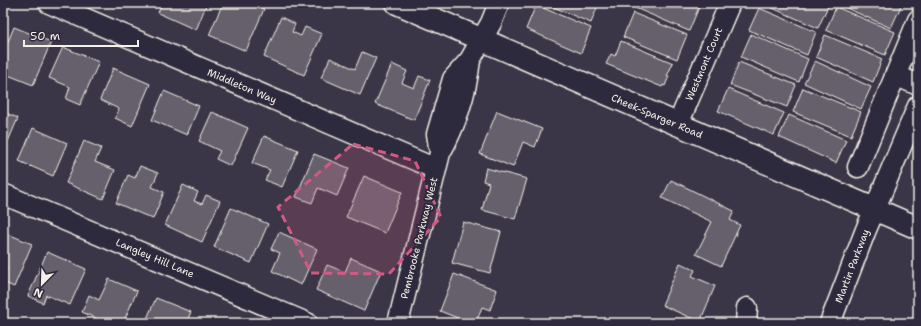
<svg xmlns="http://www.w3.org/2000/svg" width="921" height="326" viewBox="0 0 921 326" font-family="'Shantell Sans',sans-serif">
<rect width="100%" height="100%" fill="#3b3647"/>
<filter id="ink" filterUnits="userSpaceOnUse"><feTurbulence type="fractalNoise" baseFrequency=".025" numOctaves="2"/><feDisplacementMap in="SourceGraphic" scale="8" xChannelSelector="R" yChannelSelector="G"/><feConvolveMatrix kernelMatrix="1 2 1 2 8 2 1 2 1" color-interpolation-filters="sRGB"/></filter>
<g filter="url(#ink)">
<path fill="#65616c" stroke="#f4f1e8" d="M 162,3 L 207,3 L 196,30 L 158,13 Z
M 223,3 L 250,3 L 264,9 L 246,51 L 209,35 Z
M 544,3 L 599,3 L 591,23 Z
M 635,3 L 689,3 L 699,7 L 689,31 L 633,7 Z
M 761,3 L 822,3 L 828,6 L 818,28 Z
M 835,3 L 896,3 L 901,6 L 891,28 Z
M 536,5 L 591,28 L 581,53 L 526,29 Z
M 836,7 L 895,32 L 885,55 L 826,30 Z
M 759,8 L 816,32 L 807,55 L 749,30 Z
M 633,13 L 687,35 L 677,59 L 623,37 Z
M 281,17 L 295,24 L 292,32 L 301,36 L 305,27 L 322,34 L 304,75 L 264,57 Z
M 14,27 L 51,42 L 33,85 L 3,73 L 3,54 Z
M 751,34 L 808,59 L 799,82 L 741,57 Z
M 825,35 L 882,59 L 873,82 L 816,57 Z
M 621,41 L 673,63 L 667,76 L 669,76 L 665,86 L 663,85 L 662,87 L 606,64 L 611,54 L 615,56 Z
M 63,47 L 99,62 L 80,105 L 66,99 L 70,87 L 49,78 Z
M 362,52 L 376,58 L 360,95 L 321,78 L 330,58 L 355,69 Z
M 815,61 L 871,87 L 861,109 L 804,83 Z
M 739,62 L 796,85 L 787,107 L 730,85 Z
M 392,64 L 407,71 L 402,83 L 414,88 L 419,76 L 430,80 L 414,120 L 375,104 Z
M 113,68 L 150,84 L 132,126 L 115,118 L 119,109 L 100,100 Z
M 803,88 L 861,112 L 851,136 L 793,112 Z
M 728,89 L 784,113 L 774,135 L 718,111 Z
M 164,91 L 199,106 L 187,135 L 152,120 Z
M 497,111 L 542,129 L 535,147 L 523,142 L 513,167 L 480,154 Z
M 3,112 L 18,118 L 3,153 Z
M 212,112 L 248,128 L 231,166 L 216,159 L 220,151 L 199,141 Z
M 789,115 L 846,140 L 836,163 L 779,137 Z
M 33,128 L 67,143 L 53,176 L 19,161 Z
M 264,136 L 298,150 L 282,187 L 265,180 L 270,170 L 252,163 Z
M 84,141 L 101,148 L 95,162 L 115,170 L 103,199 L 66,183 Z
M 314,154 L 349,168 L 337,196 L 318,188 L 312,203 L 296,197 Z
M 140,166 L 158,173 L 152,187 L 164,192 L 153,219 L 116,203 L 128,175 L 135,178 Z
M 486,168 L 527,179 L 515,219 L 482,210 L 489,183 L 483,181 Z
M 364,176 L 402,192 L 385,233 L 346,217 Z
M 671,180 L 734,211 L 730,220 L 740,225 L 721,266 L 696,254 L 712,222 L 662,198 Z
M 183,185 L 198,192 L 194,201 L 202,204 L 206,195 L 220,201 L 202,242 L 165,225 Z
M 231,208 L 268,224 L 251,263 L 214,247 Z
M 463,222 L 501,232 L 490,273 L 452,263 Z
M 3,232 L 32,244 L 14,287 L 3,282 L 3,277 L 7,268 L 3,266 Z
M 279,232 L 317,249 L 301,285 L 272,271 L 280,253 L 271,249 Z
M 47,252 L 86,269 L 70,305 L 46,295 L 43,303 L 28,296 Z
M 351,258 L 381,271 L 364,311 L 316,290 L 327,265 L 345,272 Z
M 680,263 L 695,270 L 692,276 L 715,286 L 700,322 L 662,305 Z
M 454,274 L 497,290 L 490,310 L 482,307 L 476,323 L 470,323 L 440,311 Z
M 109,279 L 137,291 L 123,323 L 107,323 L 82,312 L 89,295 L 99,300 Z
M 156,298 L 191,312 L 186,323 L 145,323 Z"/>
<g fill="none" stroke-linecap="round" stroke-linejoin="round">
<g stroke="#f4f1e8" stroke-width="23">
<path id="minor" d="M 49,3 L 436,169
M 895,75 L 918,85
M 678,124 L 730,3
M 439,147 L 437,134 L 453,79 L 470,60 L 491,23 L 499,3
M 858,167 L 918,20
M 3,194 L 307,323
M 398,323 L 440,153 C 457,123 466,93 470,60
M 746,323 L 747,308
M 830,323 L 865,232 L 918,106"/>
</g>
<g stroke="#f4f1e8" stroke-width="25">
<path id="major" d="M 397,3 L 918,228"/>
</g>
<use href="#minor" stroke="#2f2a3d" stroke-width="20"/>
<use href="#major" stroke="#2f2a3d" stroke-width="22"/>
</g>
</g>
<path fill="#d15985" fill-opacity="0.2" stroke="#d15985" stroke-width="3" stroke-dasharray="8 5" stroke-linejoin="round" d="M 353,144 L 415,161 L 441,217 L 389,274 L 311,273 L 278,207 Z"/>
<g text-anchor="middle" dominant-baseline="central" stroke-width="4" stroke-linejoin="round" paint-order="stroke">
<g font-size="10" fill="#f4f1e8" stroke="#2f2a3d">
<text transform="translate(704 64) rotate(-67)">Westmont Court</text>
<text transform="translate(242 86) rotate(23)">Middleton Way</text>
<text transform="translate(657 116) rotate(23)">Cheek-Sparger Road</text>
<text transform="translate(419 238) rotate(-76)">Pembrooke Parkway West</text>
<text transform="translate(155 258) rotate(23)">Langley Hill Lane</text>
<text transform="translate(852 266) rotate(-69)">Martin Parkway</text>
</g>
</g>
<rect width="921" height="326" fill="none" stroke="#2f2a3d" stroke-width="16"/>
<rect x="8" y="8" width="905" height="310" fill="none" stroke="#f4f1e8" stroke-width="1.5" filter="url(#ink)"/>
<g transform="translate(42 284) rotate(203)" stroke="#2f2a3d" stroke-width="3" paint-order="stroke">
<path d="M0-3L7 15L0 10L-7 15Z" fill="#f4f1e8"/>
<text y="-6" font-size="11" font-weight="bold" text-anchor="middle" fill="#f4f1e8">N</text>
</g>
<path d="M24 40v6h114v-6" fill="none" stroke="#f4f1e8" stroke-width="2"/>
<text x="30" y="40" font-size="12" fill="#f4f1e8" stroke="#2f2a3d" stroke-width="3" paint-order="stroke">50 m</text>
</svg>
